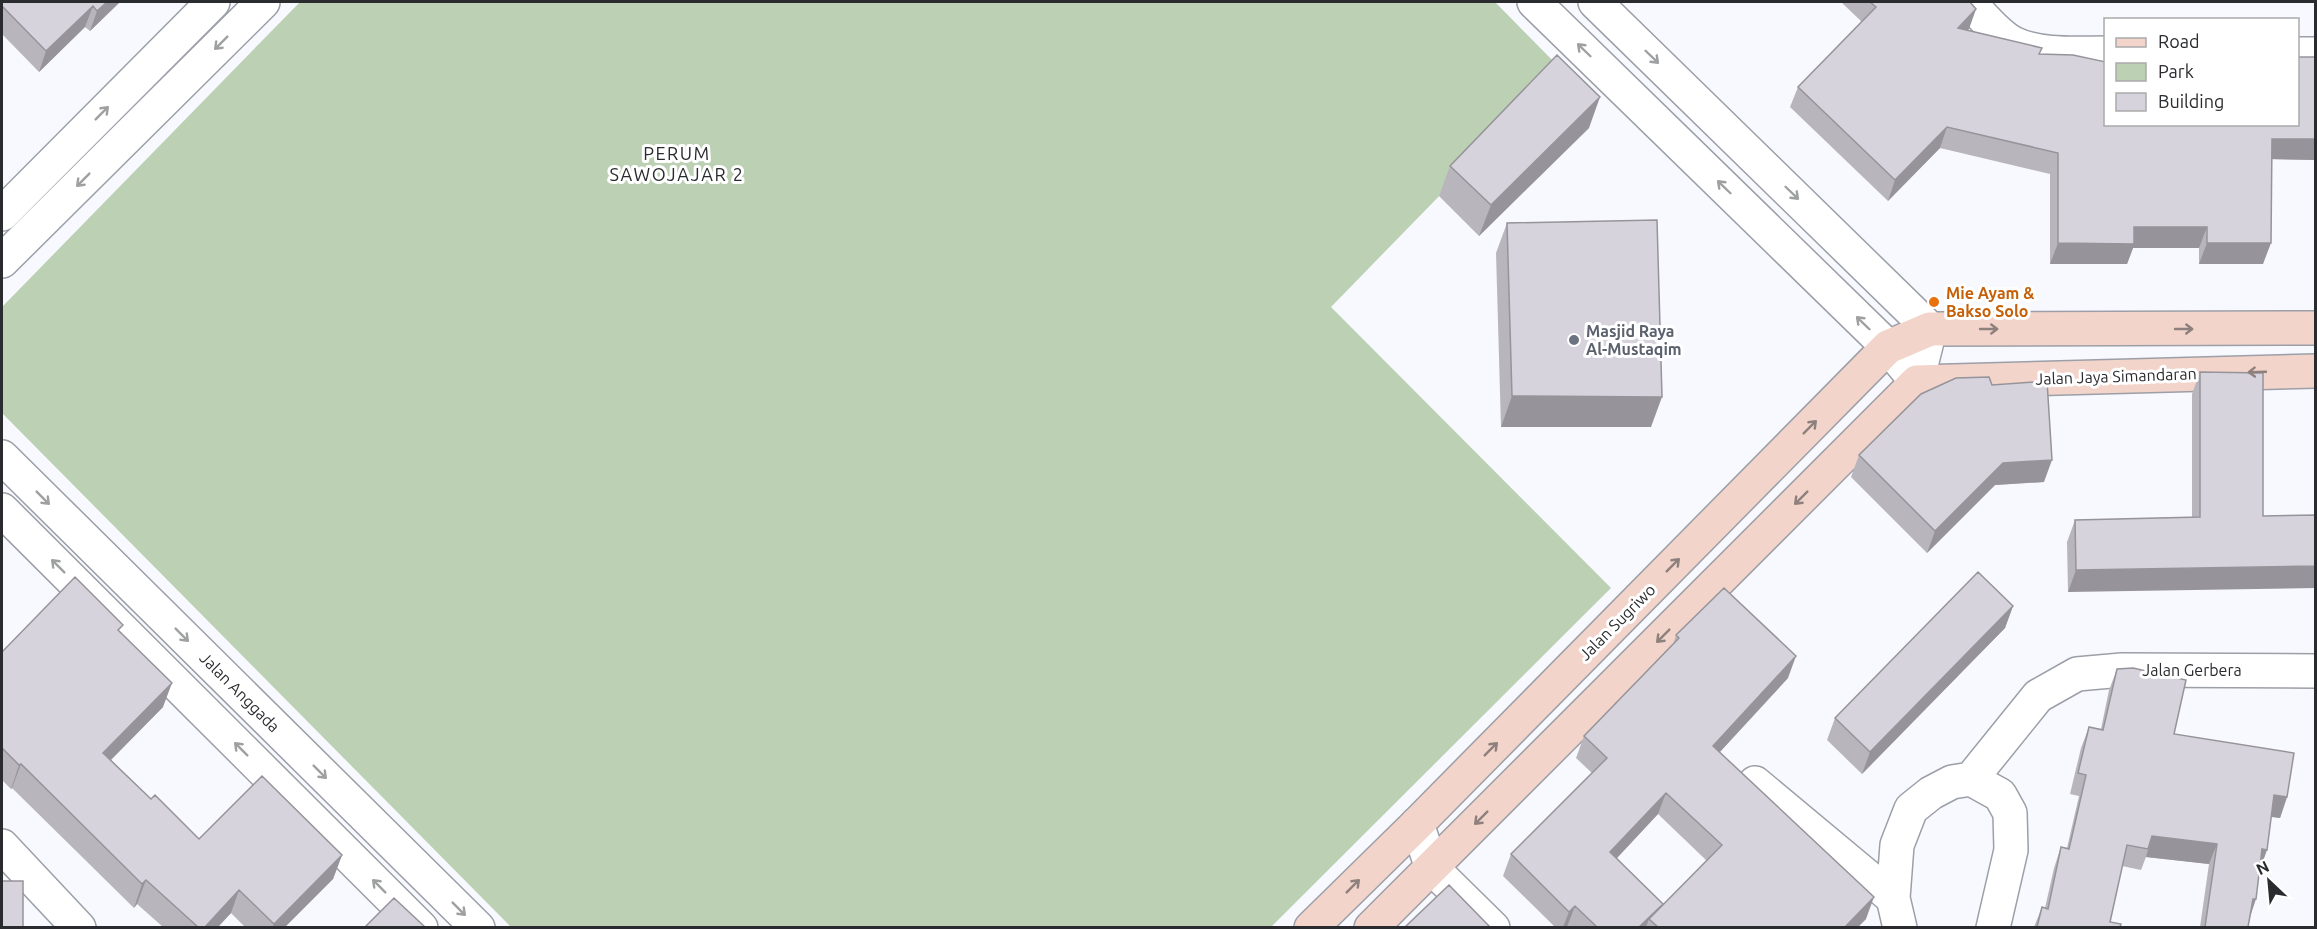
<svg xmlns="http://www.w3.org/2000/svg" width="2317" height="929" viewBox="0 0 2317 929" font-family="Ubuntu,sans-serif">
<rect width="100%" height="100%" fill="#f7f9ff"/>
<path fill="#bcd0b3" d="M 300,2 L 1495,2 L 1562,70 L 1331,307 L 1611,588 L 1271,927 L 511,927 L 2,413 L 2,307 Z"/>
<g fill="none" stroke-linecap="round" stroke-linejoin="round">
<g stroke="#9c9fa7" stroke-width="36">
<path id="street" d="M 1534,2 L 1888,347 L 1917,382
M 1595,2 L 1930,329 L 1917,382
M 1969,2 C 1982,15 1996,34 2013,43 C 2039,56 2077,53 2106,53
M 2298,54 L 2316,54
M 2,214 L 213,2
M 2,261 L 263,2
M 2,457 L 478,928
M 2,510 L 421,928
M 1971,779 L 2038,696 L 2077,674 L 2122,670 L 2316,671
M 1755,783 L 1893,898
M 1417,824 L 1432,868 L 1493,928
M 2,846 L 79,928
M 1900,928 L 1893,898 L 1897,845 L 1911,809 L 1931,793 L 1952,782 L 1971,779 L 2000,795 L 2010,813 L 2011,850 L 1993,928"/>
</g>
<g stroke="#9c9fa7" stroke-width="36">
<path id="secondary" d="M 1311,928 L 1417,824 L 1888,347 L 1930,329 L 2316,328
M 1371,928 L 1917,382 L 2316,371"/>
</g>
<use href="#street" stroke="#fff" stroke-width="33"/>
<use href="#secondary" stroke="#f2d4ca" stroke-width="33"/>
</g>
<path fill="#b9b5bd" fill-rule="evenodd" d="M 2,2 L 120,2 L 90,31 L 85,27 L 39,72 L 2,34 Z
M 1841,2 L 1970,2 L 1976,9 L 1968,30 L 2040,54 L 2106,124 L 2316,57 L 2316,160 L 2272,159 L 2263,264 L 2199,264 L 2199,248 L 2133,248 L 2127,264 L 2050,264 L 2050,174 L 1940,148 L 1888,201 L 1790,107 L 1798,87 L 1862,22 Z
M 1589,128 L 1479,236 L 1439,196 L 1450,166 Z
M 1507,223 L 1651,427 L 1501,427 L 1496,253 Z
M 2200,372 L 2263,516 L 2068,592 L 2067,542 L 2075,520 L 2192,517 L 2192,394 Z
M 1992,385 L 2044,482 L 1995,485 L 1927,553 L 1851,477 L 1859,455 Z
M 2013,606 L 2005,628 L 1862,774 L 1827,740 L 1835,718 Z
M 121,632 L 163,707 L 111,760 L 151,799 L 199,839 L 342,855 L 333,879 L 285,927 L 245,927 L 231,913 L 218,927 L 163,927 L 137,904 L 134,908 L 12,788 L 11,789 L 2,780 L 2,652 Z
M 1676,635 L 1788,678 L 1720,752 L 1866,919 L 1858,927 L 1555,927 L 1503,876 L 1511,854 L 1592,773 L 1576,758 L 1584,736 L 1673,645 ZM 1658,814 L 1707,861 L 1662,907 L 1617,858 Z
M 2117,669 L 2174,734 L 2287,797 L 2280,818 L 2271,817 L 2248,927 L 2200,927 L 2209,864 L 2146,857 L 2141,870 L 2122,866 L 2110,922 L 2120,927 L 2034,927 L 2042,907 L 2045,908 L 2054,868 L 2061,847 L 2067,848 L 2079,796 L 2070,794 L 2081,748 L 2089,727 L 2101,729 L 2109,690 Z"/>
<path fill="#96949a" d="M 107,2 L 120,2 L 90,31 L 97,11 Z
M 93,6 L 85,27 L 39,72 L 46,51 Z
M 1976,9 L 1969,29 L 1950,48 L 1958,28 Z
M 1600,97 L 1589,128 L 1479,236 L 1491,205 Z
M 1947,127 L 1940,148 L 1888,201 L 1895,180 Z
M 2272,139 L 2316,139 L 2316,160 L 2264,159 Z
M 2134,227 L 2207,227 L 2199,248 L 2133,248 L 2127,264 L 2050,264 L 2058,243 Z
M 2207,243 L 2271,243 L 2263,264 L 2199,264 Z
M 1512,396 L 1662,397 L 1651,427 L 1501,427 Z
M 2052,460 L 2044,482 L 1995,485 L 1927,553 L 1935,531 L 2003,463 Z
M 2316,566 L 2316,588 L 2068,592 L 2076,570 Z
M 2013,606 L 2005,628 L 1862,774 L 1870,752 Z
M 1796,656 L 1788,678 L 1705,768 L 1713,746 Z
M 172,683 L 163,707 L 94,777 L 103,753 Z
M 21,764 L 12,788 L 11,789 L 19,765 Z
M 1666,793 L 1658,814 L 1602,874 L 1610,852 Z
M 2274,795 L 2287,797 L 2280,818 L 2266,816 Z
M 2152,836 L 2217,844 L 2209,864 L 2146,857 Z
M 2262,849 L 2267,850 L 2260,870 Z
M 342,855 L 333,879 L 285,927 L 272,927 L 274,924 Z
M 146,880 L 137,904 L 134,908 L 142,884 Z
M 239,890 L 231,913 L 218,927 L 205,927 Z
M 1874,897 L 1866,919 L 1858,927 L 1845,927 Z
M 2253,899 L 2256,899 L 2249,920 Z
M 1663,904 L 1655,925 L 1649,919 L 1646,927 L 1639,927 Z
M 1575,906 L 1567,927 L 1563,927 L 1569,912 Z"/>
<path fill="#d7d3dc" stroke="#96949a" stroke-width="1.5" d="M 2,2 L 107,2 L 97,11 L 93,6 L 46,51 L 2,6 Z
M 1870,2 L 1970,2 L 1976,9 L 1958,28 L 2042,48 L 2039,54 L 2073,55 L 2106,62 L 2106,124 L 2298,124 L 2298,57 L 2316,57 L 2316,139 L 2272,139 L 2271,243 L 2207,243 L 2207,227 L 2134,227 L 2134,244 L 2058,243 L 2058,153 L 1947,127 L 1895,180 L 1798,87 L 1876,7 Z
M 1557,55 L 1600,97 L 1491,205 L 1450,166 Z
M 1657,220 L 1662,397 L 1512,396 L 1507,223 Z
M 2200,372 L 2263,373 L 2263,516 L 2316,515 L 2316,566 L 2076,570 L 2075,520 L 2200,517 Z
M 1989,377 L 1992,385 L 2047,381 L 2052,460 L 2003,463 L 1935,531 L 1859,455 L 1921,394 L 1956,378 Z
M 1978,572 L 2013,606 L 1870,752 L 1835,718 Z
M 75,577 L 123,625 L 118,630 L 172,683 L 103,753 L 151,799 L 155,795 L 199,839 L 262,776 L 342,855 L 274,924 L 239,890 L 205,927 L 198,927 L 146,880 L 142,884 L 21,764 L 19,765 L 2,748 L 2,652 Z
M 1724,588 L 1796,656 L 1713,746 L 1874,897 L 1845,927 L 1658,927 L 1649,919 L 1722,845 L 1666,793 L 1610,852 L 1663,904 L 1639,927 L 1597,927 L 1575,906 L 1569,912 L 1511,854 L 1607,758 L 1584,736 L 1679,638 L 1676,635 Z
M 2133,668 L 2186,680 L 2174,734 L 2294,753 L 2287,797 L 2274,795 L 2267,850 L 2262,849 L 2256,899 L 2253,899 L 2248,927 L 2205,927 L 2217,844 L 2152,836 L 2148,849 L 2127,845 L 2110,922 L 2121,924 L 2120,927 L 2037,927 L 2042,907 L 2048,909 L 2061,847 L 2069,849 L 2086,775 L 2078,773 L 2089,727 L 2103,730 L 2117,669 Z
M 2,881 L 23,881 L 23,927 L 2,927 Z
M 1449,885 L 1490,927 L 1405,927 Z
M 394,898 L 425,927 L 365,927 Z"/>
<defs><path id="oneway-shaft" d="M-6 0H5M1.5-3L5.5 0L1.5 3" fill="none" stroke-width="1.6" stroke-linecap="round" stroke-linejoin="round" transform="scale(1.5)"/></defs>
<g stroke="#9fa0a1">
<use href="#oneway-shaft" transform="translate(221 43) rotate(135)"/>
<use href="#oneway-shaft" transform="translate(1584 50) rotate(-136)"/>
<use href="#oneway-shaft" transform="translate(1652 57) rotate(44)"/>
<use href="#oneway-shaft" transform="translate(102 113) rotate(-45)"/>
<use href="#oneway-shaft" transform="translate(83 180) rotate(135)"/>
<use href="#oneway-shaft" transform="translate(1724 187) rotate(-136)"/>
<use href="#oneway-shaft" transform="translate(1792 193) rotate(44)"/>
<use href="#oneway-shaft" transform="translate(1863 323) rotate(-136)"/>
<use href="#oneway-shaft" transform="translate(43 498) rotate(45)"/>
<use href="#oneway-shaft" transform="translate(58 566) rotate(-135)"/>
<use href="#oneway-shaft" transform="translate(182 635) rotate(45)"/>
<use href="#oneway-shaft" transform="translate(241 749) rotate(-135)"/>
<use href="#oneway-shaft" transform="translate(320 772) rotate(45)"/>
<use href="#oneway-shaft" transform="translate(379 886) rotate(-135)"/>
<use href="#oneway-shaft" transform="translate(459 909) rotate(45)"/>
</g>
<g stroke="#8e807c">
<use href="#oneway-shaft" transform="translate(1989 329)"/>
<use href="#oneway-shaft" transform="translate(2184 329)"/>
<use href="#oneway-shaft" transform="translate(2257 372) rotate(178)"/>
<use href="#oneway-shaft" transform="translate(1810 427) rotate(-45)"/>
<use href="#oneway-shaft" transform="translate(1801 498) rotate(135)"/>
<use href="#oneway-shaft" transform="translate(1673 565) rotate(-45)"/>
<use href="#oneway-shaft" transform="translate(1663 636) rotate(135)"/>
<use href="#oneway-shaft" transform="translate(1491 749) rotate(-45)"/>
<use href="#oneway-shaft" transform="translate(1481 818) rotate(135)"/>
<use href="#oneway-shaft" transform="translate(1353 886) rotate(-45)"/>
</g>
<circle fill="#e8710a" stroke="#fff" stroke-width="2" cx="1934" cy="302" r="6"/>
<circle fill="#6b7280" stroke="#fff" stroke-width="2" cx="1574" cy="340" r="6"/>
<g text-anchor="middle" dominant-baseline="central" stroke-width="6" stroke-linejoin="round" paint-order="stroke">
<g font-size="16" font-weight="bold" fill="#c56008" stroke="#fff" text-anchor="start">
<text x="1946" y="293">Mie Ayam &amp;<tspan x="1946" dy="18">Bakso Solo</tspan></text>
</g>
<g font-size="16" font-weight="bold" fill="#5b616d" stroke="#fff" text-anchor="start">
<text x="1586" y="331">Masjid Raya<tspan x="1586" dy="18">Al-Mustaqim</tspan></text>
</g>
<g font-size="16" fill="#2a2b2e" stroke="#fff">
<text transform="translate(2116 376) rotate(-2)">Jalan Jaya Simandaran</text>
<text transform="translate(1617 622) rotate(-45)">Jalan Sugriwo</text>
<text x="2192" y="670">Jalan Gerbera</text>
<text transform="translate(240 692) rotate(45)">Jalan Anggada</text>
</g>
<g font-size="18" letter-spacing="1.5" fill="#2a2b2e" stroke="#fff">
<text x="677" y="153">PERUM<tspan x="677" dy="21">SAWOJAJAR 2</tspan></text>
</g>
</g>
<rect width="2317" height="929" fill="none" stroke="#2a2b2e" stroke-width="6"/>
<rect x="2104" y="18" width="195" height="108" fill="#ffffff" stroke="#aaaaab" stroke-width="1.5"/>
<rect x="2116" y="38" width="30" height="9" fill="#f2d4ca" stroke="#aaaaab" stroke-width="1.5"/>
<text x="2158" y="48" font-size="18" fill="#2a2b2e">Road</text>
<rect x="2116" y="63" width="30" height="18" fill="#bcd0b3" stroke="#aaaaab" stroke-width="1.5"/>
<text x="2158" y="78" font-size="18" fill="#2a2b2e">Park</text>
<rect x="2116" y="93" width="30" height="18" fill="#d7d3dc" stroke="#aaaaab" stroke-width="1.5"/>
<text x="2158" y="108" font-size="18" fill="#2a2b2e">Building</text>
<g transform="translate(2269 881) rotate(334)" stroke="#ffffff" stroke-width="4.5" paint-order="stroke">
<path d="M0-4.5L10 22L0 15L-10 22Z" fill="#2a2b2e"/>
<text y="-9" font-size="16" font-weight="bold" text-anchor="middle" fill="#2a2b2e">N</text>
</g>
</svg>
